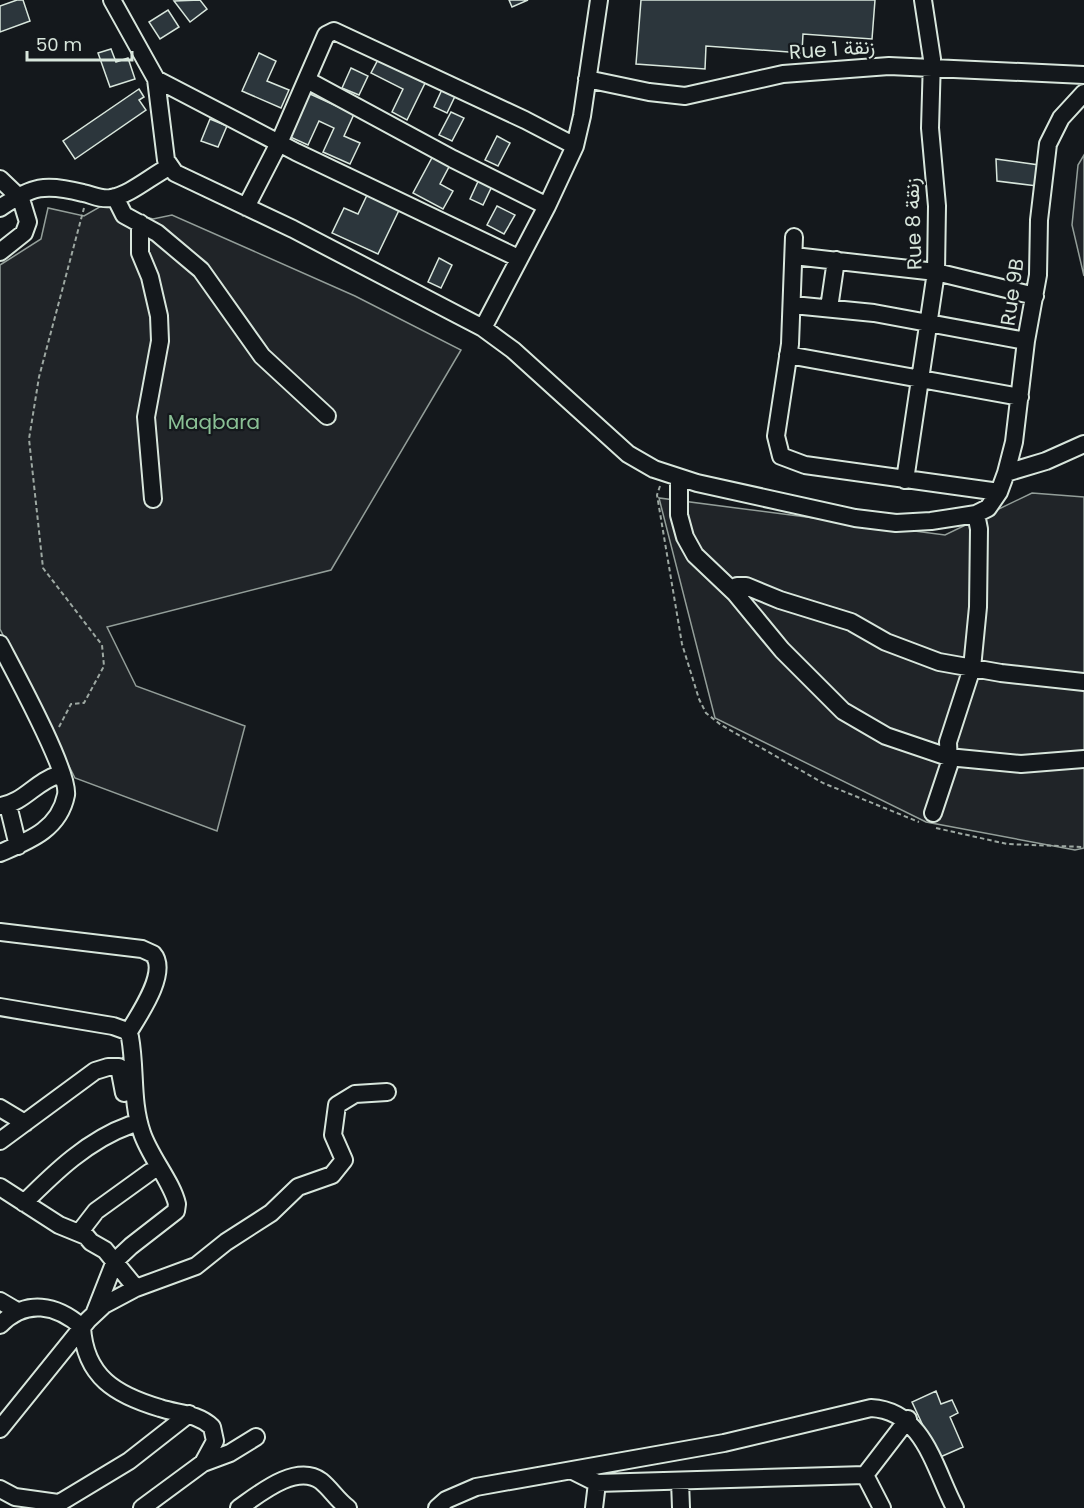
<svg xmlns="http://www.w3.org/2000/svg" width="1084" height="1508" viewBox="0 0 1084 1508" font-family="Poppins,Vazirmatn,sans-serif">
<rect width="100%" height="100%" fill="#14181c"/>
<path fill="#202428" stroke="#939e99" stroke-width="1.5" d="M 1084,155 L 1084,276 L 1072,225 L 1078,165 Z
M 103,205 L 153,219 L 172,215 L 355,296 L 461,350 L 331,570 L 107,627 L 136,686 L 245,726 L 217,831 L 75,778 L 0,629 L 0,265 L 41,239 L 48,208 L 84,216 Z
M 1032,493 L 1084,497 L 1084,848 L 1075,850 L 926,822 L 715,718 L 659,498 L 945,535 Z"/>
<path fill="#2c363c" stroke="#d8e6dc" stroke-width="1.5" d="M 17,0 L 23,0 L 30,21 L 0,32 L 0,6 Z
M 200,0 L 207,9 L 190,22 L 174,1 Z
M 509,0 L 528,0 L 512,7 Z
M 641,0 L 875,0 L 872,39 L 803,34 L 802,53 L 706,46 L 705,69 L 636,64 Z
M 168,10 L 179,27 L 160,39 L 149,22 Z
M 111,49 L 116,62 L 128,58 L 135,79 L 110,87 L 98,53 Z
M 259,53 L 276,61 L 267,81 L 289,90 L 281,108 L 242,91 Z
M 381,54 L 428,77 L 407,120 L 392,112 L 403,89 L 371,73 Z
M 351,68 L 368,76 L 359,95 L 342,88 Z
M 445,83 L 458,90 L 447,113 L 434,107 Z
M 139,89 L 144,97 L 139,100 L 146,110 L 75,159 L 63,141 Z
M 308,93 L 354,114 L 344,136 L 360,143 L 350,164 L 323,152 L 334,128 L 319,121 L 308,145 L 288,136 Z
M 451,112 L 464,118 L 452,141 L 439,135 Z
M 210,119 L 227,126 L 218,147 L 201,141 Z
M 497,136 L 510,143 L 498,166 L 485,160 Z
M 434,154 L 451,163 L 440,184 L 453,191 L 443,209 L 413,193 Z
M 996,159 L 1039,165 L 1037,186 L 997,181 Z
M 481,175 L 494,182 L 483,205 L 470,199 Z
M 369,191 L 401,206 L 378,254 L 332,233 L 344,208 L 358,214 Z
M 497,206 L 515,215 L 504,234 L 487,225 Z
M 439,258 L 452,265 L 441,288 L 428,282 Z
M 936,1391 L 941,1404 L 952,1400 L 958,1413 L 950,1417 L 963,1447 L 938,1458 L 912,1402 Z"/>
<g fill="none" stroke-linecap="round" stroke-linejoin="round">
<g stroke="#d8e6dc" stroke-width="20">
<path id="minor" d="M 112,0 L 156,79 L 166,160 L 175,173 L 293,229 L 483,328 L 513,350 L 628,454 L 654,469 L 697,483 L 855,518 L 896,523 L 931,521 L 976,514 L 988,508 L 999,492 L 1006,473 L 1014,442 L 1026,341 L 1038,275 L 1039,220 L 1048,144 L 1061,118 L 1084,93
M 156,79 L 296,152 L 518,258
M 587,79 L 649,92 L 685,96 L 783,74 L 889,66 L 1084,75
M 307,80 L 453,159 L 547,206
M 0,179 L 21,199 L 28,222 L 24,233 L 0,252
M 115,197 L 124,215 L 157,233 L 201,270 L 262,356 L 327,416
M 246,207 L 279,143 L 326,35 L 334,31 L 525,120 L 575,146
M 0,208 C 32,186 45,183 83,193 C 93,195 101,200 111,198 C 130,195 151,176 169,167
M 140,223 L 140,253 L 150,277 L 159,316 L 160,341 L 146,417 L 153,499
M 794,237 L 790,344 L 776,436 L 781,456 L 805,465 L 999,492
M 794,256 L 936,272 L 1035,296
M 793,305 L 874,313 L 1026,341
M 829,308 L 836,260
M 483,328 L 547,206 L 575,146 L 582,116 L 599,0
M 788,355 L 1020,397
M 1006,473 L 1046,461 L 1084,444
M 679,479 L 679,515 L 685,537 L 695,555 L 735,593 L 782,650 L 843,711 L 886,736 L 948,757 L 1021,764 L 1084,759
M 905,480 L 936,272 L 937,206 L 930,128 L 932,59 L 923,0
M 733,591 L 737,586 L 746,586 L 780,600 L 851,622 L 886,642 L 939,662 L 1001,673 L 1084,682
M 0,644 C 13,669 70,773 66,795 C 59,830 28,841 0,853
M 8,805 L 18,846
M 0,806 C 24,803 36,781 58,775 L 64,780
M 933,813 L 949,765 L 948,742 L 972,668 L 978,607 L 979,529 L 976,514
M 0,932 L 142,949 L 153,954 C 169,972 139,1015 128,1033
M 0,1007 L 113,1026 L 127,1031 L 130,1037 C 136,1070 131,1101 142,1133 C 150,1157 172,1182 177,1204 L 176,1211 L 131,1246 L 115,1261 L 95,1312
M 0,1108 L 25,1123
M 0,1141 L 95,1071 L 108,1067 L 119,1067 L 124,1093
M 0,1187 L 59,1225 L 86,1236 L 91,1242 L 105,1250 L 136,1288
M 24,1203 C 55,1172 88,1140 130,1125
M 79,1233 L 96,1211 L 150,1172
M 0,1301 L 17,1311
M 0,1325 C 26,1298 57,1305 82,1327 C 85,1377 116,1395 160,1408 C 178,1414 197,1413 212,1427 L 215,1441 L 203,1463 L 142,1508
M 0,1429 L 88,1320 L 104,1305 L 136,1288 L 196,1266 L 226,1242 L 271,1213 L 298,1187 L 332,1175 L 344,1160 L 333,1135 L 337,1105 L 355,1094 L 387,1092
M 203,1463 L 230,1453 L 256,1437
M 573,1471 L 597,1483 L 865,1475
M 865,1475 L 908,1419
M 865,1475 L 882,1508
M 680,1481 L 681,1508
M 0,1489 L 15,1497 L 58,1503
M 51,1508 L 129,1461 L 189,1414
M 239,1508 C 259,1494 296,1463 321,1481 C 331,1489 337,1500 348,1508
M 437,1508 L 446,1500 L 476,1487 L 724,1443 L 871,1408 C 924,1411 934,1468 955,1508
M 594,1508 L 597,1483"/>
</g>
<path stroke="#9da8a2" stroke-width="2" stroke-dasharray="4.5 3" stroke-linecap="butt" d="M 660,486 L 657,495 L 682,644 L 699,699 L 706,713 L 721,725 L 823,783 L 919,822
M 59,727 L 71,704 L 84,703 L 104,666 L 102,645 L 43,568 L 29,439 L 39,377 L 84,208
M 936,828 L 1007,844 L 1084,847"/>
<use href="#minor" stroke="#14181c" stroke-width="16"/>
</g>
<g text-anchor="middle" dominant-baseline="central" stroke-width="4.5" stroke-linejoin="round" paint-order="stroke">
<g font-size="20" fill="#d8e6dc" stroke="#14181c">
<text transform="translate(832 49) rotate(-4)">Rue 1 زنقة</text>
<text transform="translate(913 224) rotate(-92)">Rue 8 زنقة</text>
<text transform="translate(1012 292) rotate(-82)">Rue 9B</text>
</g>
<g font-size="20" fill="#8ac095" stroke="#14181c">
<text x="214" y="422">Maqbara</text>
</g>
</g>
<path d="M27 51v9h105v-9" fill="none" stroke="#d8e6dc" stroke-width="3"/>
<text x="36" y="51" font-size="18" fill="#d8e6dc" stroke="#14181c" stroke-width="4.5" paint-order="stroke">50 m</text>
</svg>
